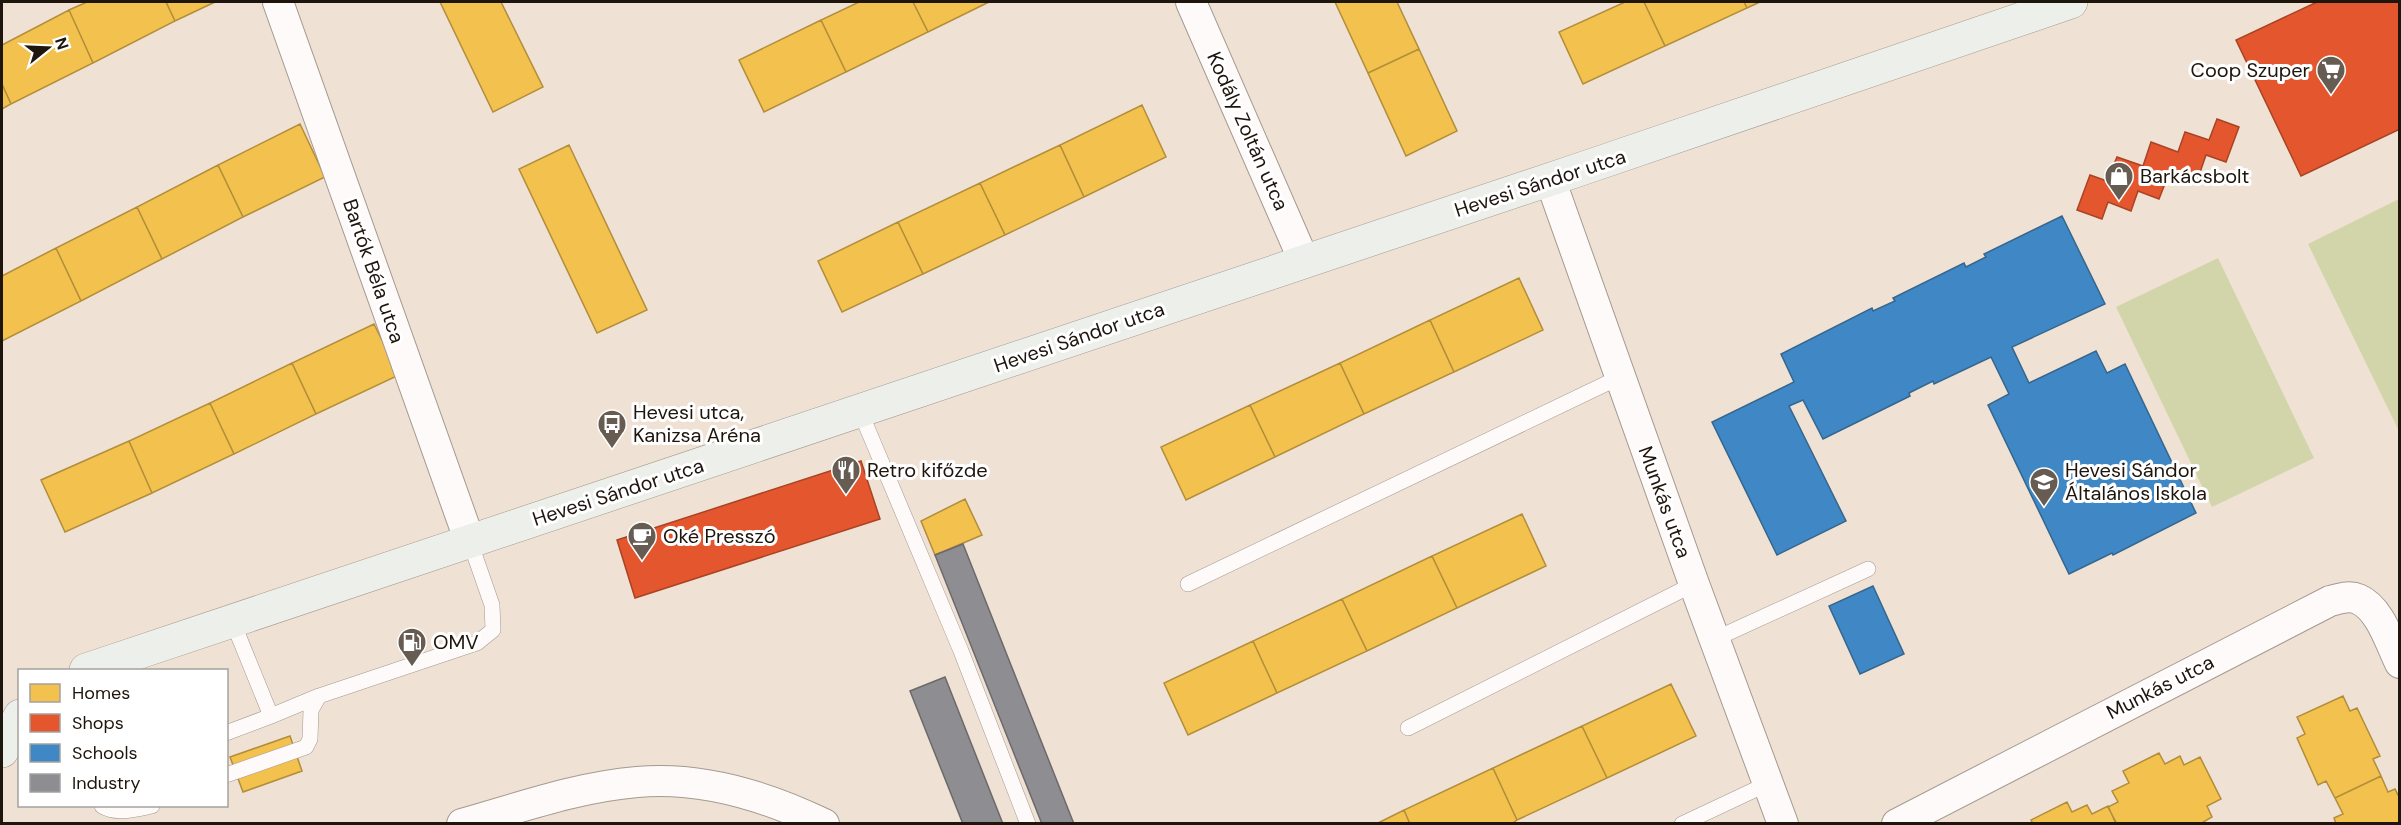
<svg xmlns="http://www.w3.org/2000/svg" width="2401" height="825" viewBox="0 0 2401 825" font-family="'DM Sans',sans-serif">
<rect width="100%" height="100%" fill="#efe1d4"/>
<path fill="#d2d5a9" d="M 2399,199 L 2400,429 L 2398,429 L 2308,244 Z
M 2218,258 L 2314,458 L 2212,507 L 2116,307 Z"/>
<path fill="#f2c14e" stroke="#b28d3a" stroke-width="1.5" d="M 87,2 L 166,2 L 175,21 L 93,63 L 69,10 Z
M 166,2 L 215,2 L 175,21 Z
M 440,2 L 501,2 L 543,87 L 493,112 Z
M 859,2 L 913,2 L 928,32 L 846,72 L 821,20 Z
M 913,2 L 989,2 L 928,32 Z
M 1335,2 L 1397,2 L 1419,49 L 1368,73 Z
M 1625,2 L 1644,2 L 1665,46 L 1583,84 L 1559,32 Z
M 1644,2 L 1744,2 L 1747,8 L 1665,46 Z
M 1744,2 L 1760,2 L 1747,8 Z
M 69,10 L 93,63 L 11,104 L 2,84 L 2,45 Z
M 821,20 L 846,72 L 764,112 L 739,60 Z
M 1419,49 L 1457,131 L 1406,156 L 1368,73 Z
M 2,84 L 11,104 L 2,109 Z
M 1142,105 L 1166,157 L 1084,197 L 1060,145 Z
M 300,124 L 325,177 L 243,217 L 218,165 Z
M 569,145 L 647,310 L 597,333 L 519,169 Z
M 1060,145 L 1084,197 L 1005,235 L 980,183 Z
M 218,165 L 243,217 L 162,259 L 137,207 Z
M 980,183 L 1005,235 L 923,274 L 898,222 Z
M 137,207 L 162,259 L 81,301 L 56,248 Z
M 898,222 L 923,274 L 842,312 L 818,261 Z
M 56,248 L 81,301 L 2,341 L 2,276 Z
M 1519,278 L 1543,330 L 1454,372 L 1430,320 Z
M 1430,320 L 1454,372 L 1364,414 L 1340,363 Z
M 374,324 L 399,375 L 316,414 L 292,363 Z
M 292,363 L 316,414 L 234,454 L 210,403 Z
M 1340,363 L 1364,414 L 1275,457 L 1250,405 Z
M 210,403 L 234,454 L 152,493 L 129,441 Z
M 1250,405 L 1275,457 L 1186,500 L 1161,447 Z
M 129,441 L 152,493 L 65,532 L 41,480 Z
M 965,499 L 982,535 L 935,555 L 921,521 Z
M 1522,514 L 1546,566 L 1457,608 L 1432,556 Z
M 1432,556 L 1457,608 L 1367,651 L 1342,599 Z
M 1342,599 L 1367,651 L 1277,693 L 1253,641 Z
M 1253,641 L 1277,693 L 1188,735 L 1164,683 Z
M 1671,684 L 1696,736 L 1607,778 L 1582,726 Z
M 2343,696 L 2350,711 L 2357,708 L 2380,756 L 2373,759 L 2381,776 L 2335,798 L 2326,781 L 2318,785 L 2297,738 L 2305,734 L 2297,717 Z
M 1582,726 L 1607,778 L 1517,820 L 1493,768 Z
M 290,736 L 302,771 L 243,792 L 230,757 Z
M 2159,753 L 2165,764 L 2180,756 L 2184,765 L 2200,757 L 2221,799 L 2207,806 L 2212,817 L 2200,824 L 2117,824 L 2108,807 L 2118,802 L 2112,791 L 2129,783 L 2123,771 Z
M 1493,768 L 1517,820 L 1511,824 L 1410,824 L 1404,810 Z
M 2381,776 L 2388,792 L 2395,789 L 2400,799 L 2400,824 L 2336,824 L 2334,818 L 2343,814 L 2335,798 Z
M 2067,802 L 2072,812 L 2087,805 L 2092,814 L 2108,806 L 2116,824 L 2033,824 L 2031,820 Z
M 1404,810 L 1410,824 L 1376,824 Z"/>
<path fill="#e4572e" stroke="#a94324" stroke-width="1.5" d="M 2317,2 L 2400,2 L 2400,129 L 2301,176 L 2236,40 Z
M 2217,119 L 2239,127 L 2226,162 L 2206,155 L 2197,181 L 2170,171 L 2159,199 L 2138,191 L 2131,211 L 2108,202 L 2102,219 L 2077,210 L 2090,175 L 2107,181 L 2117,157 L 2143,166 L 2151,142 L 2178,152 L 2185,132 L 2209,140 Z
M 861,461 L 880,519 L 635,598 L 617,540 Z"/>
<path fill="#3f88c5" stroke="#35668e" stroke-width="1.5" d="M 2062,216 L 2105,304 L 2012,347 L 2029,383 L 2096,351 L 2107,373 L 2125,364 L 2196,513 L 2113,555 L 2112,553 L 2069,574 L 1988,405 L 2009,394 L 1991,357 L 1934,384 L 1933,381 L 1909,393 L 1910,396 L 1823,439 L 1803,400 L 1789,406 L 1846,521 L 1777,555 L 1712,422 L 1794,382 L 1781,354 L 1872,308 L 1873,311 L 1895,301 L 1893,298 L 1964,263 L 1966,267 L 1986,257 L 1984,254 Z
M 1873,586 L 1904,654 L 1860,674 L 1829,606 Z"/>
<path fill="#8d8d92" stroke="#6c696a" stroke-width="1.5" d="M 963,544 L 1074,824 L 1042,824 L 935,555 Z
M 945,677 L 1003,824 L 963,824 L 910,691 Z"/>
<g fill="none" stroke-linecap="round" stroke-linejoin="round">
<g stroke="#a49a90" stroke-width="16">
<path id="service" d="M 860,411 L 961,651 L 1028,824
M 1188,584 L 1620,377
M 232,620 L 271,716 L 319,696 L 477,643 L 493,630 L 492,605 L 470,542
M 1715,639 L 1868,569
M 1408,728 L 1694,584
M 226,733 L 271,716
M 226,775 L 306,747 L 310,739 L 311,710 L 319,696
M 102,806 C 116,815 136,809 152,806
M 1682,824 L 1767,784"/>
</g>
<g stroke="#a49a90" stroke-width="32">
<path id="minor" d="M 278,2 L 470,542
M 1191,2 L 1304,261
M 1550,179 L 1694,584 L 1783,824
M 462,824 C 519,808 577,787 637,782 C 702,776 766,796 824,824
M 1897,824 L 2330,601 C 2339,599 2349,595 2358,599 C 2380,608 2390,643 2400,663"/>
</g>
<g stroke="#a49a90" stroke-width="34">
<path id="secondary" d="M 86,670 L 1584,168 L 2071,2
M 2,751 L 20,716"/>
</g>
<use href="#service" stroke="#fdfaf9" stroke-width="15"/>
<use href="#minor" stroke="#fdfaf9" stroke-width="30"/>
<use href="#secondary" stroke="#edefea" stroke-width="33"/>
</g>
<defs>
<g id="supermarket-pin" transform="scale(1.5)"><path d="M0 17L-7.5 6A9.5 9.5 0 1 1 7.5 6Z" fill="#675c52" stroke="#fff"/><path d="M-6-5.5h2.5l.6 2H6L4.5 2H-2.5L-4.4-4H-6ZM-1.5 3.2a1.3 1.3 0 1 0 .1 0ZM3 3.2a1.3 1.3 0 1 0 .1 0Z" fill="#fff"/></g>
<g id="shop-pin" transform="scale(1.5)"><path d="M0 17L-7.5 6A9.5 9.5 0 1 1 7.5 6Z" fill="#675c52" stroke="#fff"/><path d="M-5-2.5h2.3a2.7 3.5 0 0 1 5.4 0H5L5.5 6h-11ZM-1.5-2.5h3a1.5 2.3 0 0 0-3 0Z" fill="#fff"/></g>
<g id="bus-pin" transform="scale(1.5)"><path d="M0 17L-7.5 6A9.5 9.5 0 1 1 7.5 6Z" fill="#675c52" stroke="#fff"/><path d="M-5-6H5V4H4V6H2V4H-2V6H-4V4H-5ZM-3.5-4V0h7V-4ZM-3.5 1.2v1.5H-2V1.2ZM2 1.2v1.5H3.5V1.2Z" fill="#fff"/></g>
<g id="restaurant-pin" transform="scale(1.5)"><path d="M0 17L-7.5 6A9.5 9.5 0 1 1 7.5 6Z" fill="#675c52" stroke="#fff"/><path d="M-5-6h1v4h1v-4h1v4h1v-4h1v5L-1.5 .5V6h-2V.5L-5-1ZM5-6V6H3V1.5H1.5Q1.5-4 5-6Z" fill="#fff"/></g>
<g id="school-pin" transform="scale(1.5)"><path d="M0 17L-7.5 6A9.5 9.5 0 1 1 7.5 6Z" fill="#675c52" stroke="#fff"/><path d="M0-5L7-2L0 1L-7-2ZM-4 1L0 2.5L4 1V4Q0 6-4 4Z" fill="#fff"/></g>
<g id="cafe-pin" transform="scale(1.5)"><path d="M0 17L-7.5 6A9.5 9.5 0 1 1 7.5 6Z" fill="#675c52" stroke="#fff"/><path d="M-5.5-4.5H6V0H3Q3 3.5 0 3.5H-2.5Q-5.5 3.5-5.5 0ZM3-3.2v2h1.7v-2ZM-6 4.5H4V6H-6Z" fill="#fff"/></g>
<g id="fuel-pin" transform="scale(1.5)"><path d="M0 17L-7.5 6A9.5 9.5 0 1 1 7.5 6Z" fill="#675c52" stroke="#fff"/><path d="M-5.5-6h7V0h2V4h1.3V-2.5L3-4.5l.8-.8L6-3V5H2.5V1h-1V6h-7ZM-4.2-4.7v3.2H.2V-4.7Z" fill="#fff"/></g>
</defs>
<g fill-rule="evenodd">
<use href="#supermarket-pin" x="2331" y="70"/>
<use href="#shop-pin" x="2119" y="176"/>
<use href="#bus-pin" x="612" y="424"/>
<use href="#restaurant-pin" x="846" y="470"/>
<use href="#school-pin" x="2044" y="482"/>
<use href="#cafe-pin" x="642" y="536"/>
<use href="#fuel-pin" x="412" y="642"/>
</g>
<g text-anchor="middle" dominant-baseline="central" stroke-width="6" stroke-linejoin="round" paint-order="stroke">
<g font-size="20" fill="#1e150c" stroke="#fff" text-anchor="start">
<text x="2310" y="70" text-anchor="end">Coop Szuper</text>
<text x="2140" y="176">Barkácsbolt</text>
<text x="633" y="412">Hevesi utca,<tspan x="633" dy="23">Kanizsa Aréna</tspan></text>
<text x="867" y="470">Retro kifőzde</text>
<text x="2065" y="470">Hevesi Sándor<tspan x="2065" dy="23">Általános Iskola</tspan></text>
<text x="663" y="536">Oké Presszó</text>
<text x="433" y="642">OMV</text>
</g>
<g font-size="20" fill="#1e150c" stroke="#fff">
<text transform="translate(1248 131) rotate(66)">Kodály Zoltán utca</text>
<text transform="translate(1540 183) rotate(-18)">Hevesi Sándor utca</text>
<text transform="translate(374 271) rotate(71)">Bartók Béla utca</text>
<text transform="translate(1079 337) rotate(-19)">Hevesi Sándor utca</text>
<text transform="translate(618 492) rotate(-18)">Hevesi Sándor utca</text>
<text transform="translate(1665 502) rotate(70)">Munkás utca</text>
<text transform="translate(2160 687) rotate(-27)">Munkás utca</text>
</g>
</g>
<rect width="2401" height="825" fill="none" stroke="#1e150c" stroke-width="6"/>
<rect x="18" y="669" width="210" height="138" fill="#ffffff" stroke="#a5a19e" stroke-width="1.5"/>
<rect x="30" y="684" width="30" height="18" fill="#f2c14e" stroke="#a5a19e" stroke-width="1.5"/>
<text x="72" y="699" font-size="18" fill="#1e150c">Homes</text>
<rect x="30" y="714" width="30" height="18" fill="#e4572e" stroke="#a5a19e" stroke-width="1.5"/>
<text x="72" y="729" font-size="18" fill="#1e150c">Shops</text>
<rect x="30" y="744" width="30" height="18" fill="#3f88c5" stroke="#a5a19e" stroke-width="1.5"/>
<text x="72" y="759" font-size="18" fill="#1e150c">Schools</text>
<rect x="30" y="774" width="30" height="18" fill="#8d8d92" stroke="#a5a19e" stroke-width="1.5"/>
<text x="72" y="789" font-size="18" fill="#1e150c">Industry</text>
<g transform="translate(48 48) rotate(72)" stroke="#ffffff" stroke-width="4.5" paint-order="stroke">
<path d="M0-4.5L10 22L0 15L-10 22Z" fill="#1e150c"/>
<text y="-9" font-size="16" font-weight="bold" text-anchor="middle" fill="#1e150c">N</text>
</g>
</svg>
